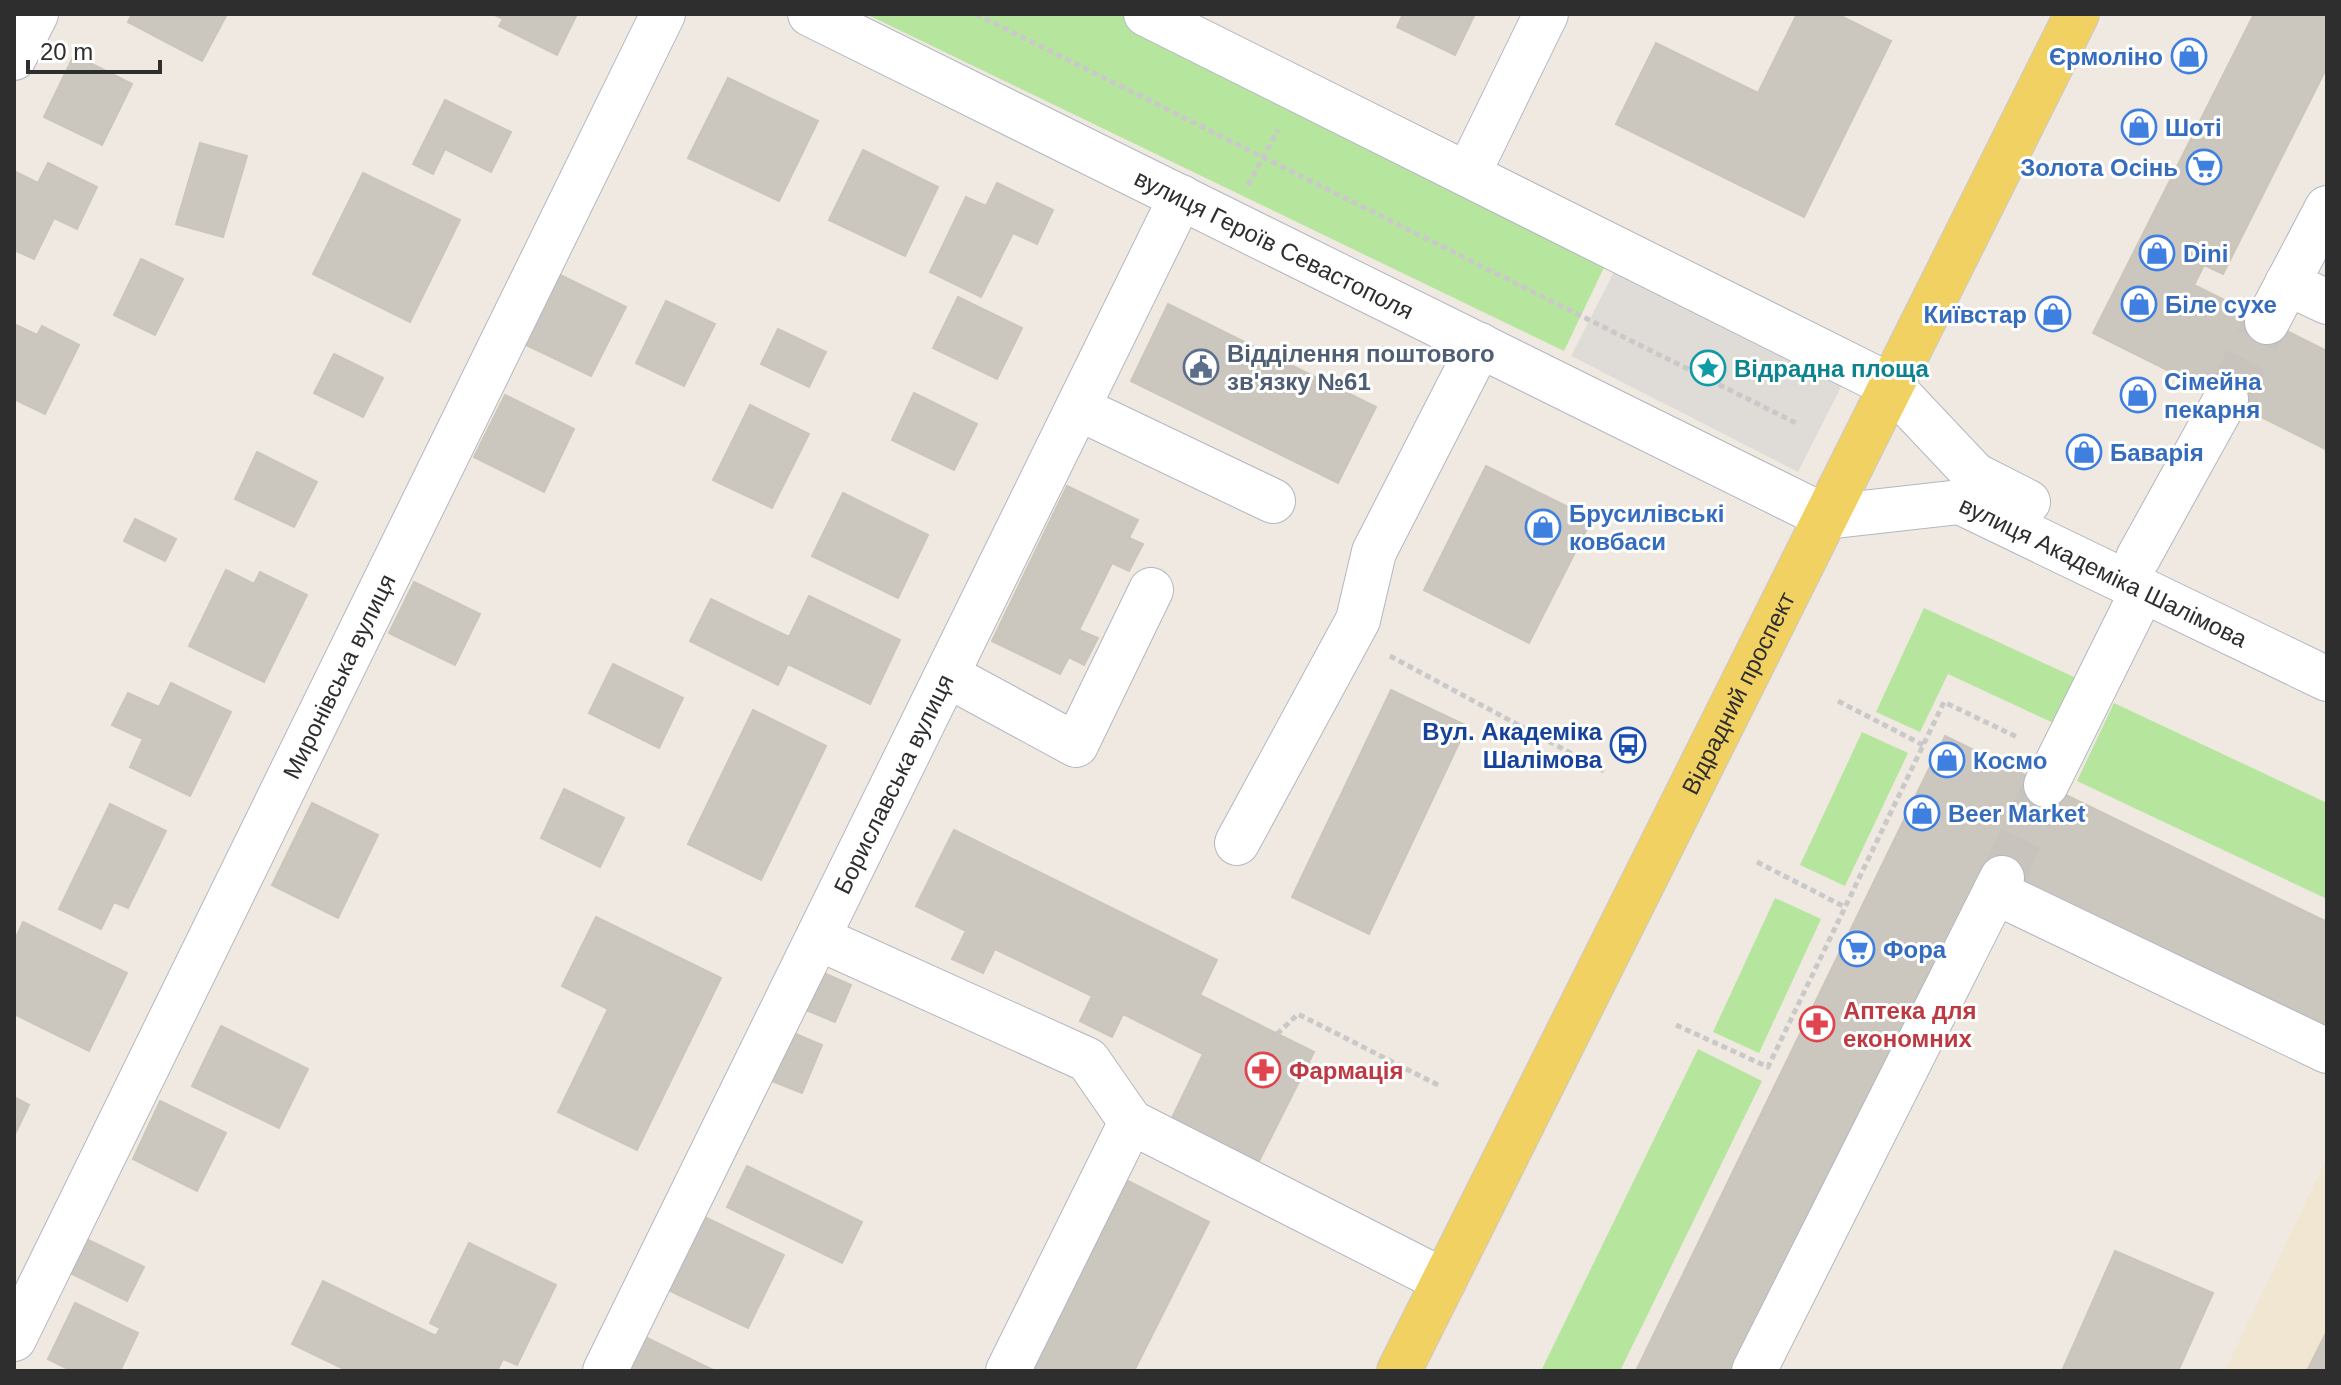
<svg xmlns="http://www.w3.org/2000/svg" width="2341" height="1385" viewBox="0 0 2341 1385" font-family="Arial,sans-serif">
<rect width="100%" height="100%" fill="#efe9e1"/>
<path fill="#f0e6d1" d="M 2327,1158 L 2327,1371 L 2225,1371 Z"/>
<path fill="#b6e59e" d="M 866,14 L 1121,14 L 1610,255 L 1564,351 Z
M 1924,608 L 2085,682 L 2064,728 L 1948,674 L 1920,732 L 1876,712 Z
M 2114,703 L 2327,803 L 2327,899 L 2077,781 Z
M 1862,732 L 1908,753 L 1845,886 L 1800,865 Z
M 1775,898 L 1821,919 L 1759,1053 L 1713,1032 Z
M 1698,1049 L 1762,1081 L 1620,1371 L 1541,1371 Z"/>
<path fill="#dfdcd8" d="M 1618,264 L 1845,379 L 1798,472 L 1571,356 Z"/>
<path fill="#cbc7bf" stroke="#cbc5ba" stroke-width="2" d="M 132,14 L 227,14 L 202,61 L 128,22 Z
M 493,14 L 577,14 L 557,55 L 499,26 L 503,19 Z
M 1403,14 L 1475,14 L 1455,55 L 1397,27 Z
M 1797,14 L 1837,14 L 1891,41 L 1804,217 L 1616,124 L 1656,43 L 1758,93 Z
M 2254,14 L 2327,14 L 2327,67 L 2223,274 L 2204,265 L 2194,285 L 2327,351 L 2327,450 L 2093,333 Z
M 74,55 L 132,84 L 102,145 L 44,117 Z
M 728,78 L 818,121 L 779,201 L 688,158 Z
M 445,100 L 511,132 L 491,172 L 445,149 L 433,174 L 413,164 Z
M 200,143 L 247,156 L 223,237 L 176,224 Z
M 863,150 L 938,187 L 905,256 L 829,220 Z
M 48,163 L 97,187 L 77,229 L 54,218 L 34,259 L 14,250 L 14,171 L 38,183 Z
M 363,173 L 460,220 L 410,322 L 313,274 Z
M 997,183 L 1053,210 L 1037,244 L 1013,233 L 981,297 L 930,272 L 966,197 L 986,206 Z
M 141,259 L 183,279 L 155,335 L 114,315 Z
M 556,273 L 626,307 L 591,376 L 522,343 Z
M 958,297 L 1022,328 L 997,379 L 933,348 Z
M 666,301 L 715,324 L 684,386 L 636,363 Z
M 1168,304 L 1376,407 L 1338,483 L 1131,381 Z
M 14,324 L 37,335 L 42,326 L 79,345 L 45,414 L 14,399 Z
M 778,329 L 826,352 L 809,387 L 761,364 Z
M 334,354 L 383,378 L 363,417 L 314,393 Z
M 914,393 L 977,424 L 954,470 L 892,440 Z
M 505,395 L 574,429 L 544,492 L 474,457 Z
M 750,405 L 809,434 L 772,508 L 713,480 Z
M 257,452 L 317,482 L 294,527 L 235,499 Z
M 1486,466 L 1592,519 L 1529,643 L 1424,590 Z
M 1067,486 L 1138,520 L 1129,538 L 1143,544 L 1129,571 L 1112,563 L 1079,630 L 1098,638 L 1084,665 L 1069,657 L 1060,674 L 992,641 Z
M 843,493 L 928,535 L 898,598 L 812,556 Z
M 135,519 L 176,539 L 165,561 L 124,541 Z
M 226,570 L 254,584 L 260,572 L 307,595 L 264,682 L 189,646 Z
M 414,582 L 480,614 L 455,665 L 389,633 Z
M 809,596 L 900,640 L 870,704 L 788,664 L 778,685 L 690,641 L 711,599 L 789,637 Z
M 613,664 L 683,698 L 659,748 L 589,713 Z
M 171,683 L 231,712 L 190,796 L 130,767 L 143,739 L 112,725 L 128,693 L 159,707 Z
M 1391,690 L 1467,726 L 1369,934 L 1292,897 Z
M 753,710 L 826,746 L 761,880 L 688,844 Z
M 1945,736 L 2327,922 L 2327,1036 L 1900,828 Z
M 564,789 L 624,818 L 600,867 L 541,838 Z
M 312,803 L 378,835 L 338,918 L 272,885 Z
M 110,804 L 166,831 L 128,908 L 114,902 L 101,929 L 59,909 Z
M 1900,828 L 1983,869 L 1737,1371 L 1636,1371 Z
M 954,830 L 1217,960 L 1200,995 L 1314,1052 L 1255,1169 L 1168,1126 L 1203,1054 L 1123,1014 L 1112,1037 L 1080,1021 L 1092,996 L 995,949 L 983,973 L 952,959 L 966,931 L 916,906 Z
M 596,917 L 721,978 L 637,1150 L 558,1112 L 608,1009 L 562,986 Z
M 23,922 L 127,973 L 89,1051 L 14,1014 L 14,942 Z
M 810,967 L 851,985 L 835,1022 L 794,1005 Z
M 221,1026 L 308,1069 L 279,1128 L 192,1086 Z
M 784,1029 L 822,1045 L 802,1093 L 764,1078 Z
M 14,1097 L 29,1105 L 14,1136 Z
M 160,1101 L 226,1133 L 197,1191 L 133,1159 Z
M 747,1166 L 862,1222 L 842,1263 L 727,1207 Z
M 1128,1181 L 1209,1222 L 1134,1371 L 1031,1371 Z
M 698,1214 L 784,1255 L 748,1328 L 662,1287 Z
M 74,1233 L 144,1267 L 127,1301 L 58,1267 Z
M 469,1243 L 556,1285 L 517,1365 L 503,1359 L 497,1371 L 348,1371 L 292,1344 L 323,1281 L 436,1336 L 440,1328 L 430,1323 Z
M 2115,1251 L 2213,1293 L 2178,1371 L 2062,1371 Z
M 75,1303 L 138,1333 L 120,1371 L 72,1371 L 48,1359 Z
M 2327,1331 L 2327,1371 L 2307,1371 Z
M 645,1337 L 715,1371 L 629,1371 Z"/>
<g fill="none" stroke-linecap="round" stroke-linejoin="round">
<path stroke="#c8c4bd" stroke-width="44" stroke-dasharray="44 22" stroke-linecap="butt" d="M 2226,399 L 2267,322
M 2002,878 L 2046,785"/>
<g stroke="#b4b7c1" stroke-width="46">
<g id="minor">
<path id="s1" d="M 810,14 L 1826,517 L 1960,502 L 2327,679"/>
<path d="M 1146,14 L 1891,386 L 1975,475 L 2028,502"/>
<path d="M 14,58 L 36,14"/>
<path d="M 1468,174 L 1546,14"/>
<path d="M 2287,283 L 2327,302"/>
<path d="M 2267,322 L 2327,208"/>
<path d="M 1078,408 L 1273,501"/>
<path d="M 2138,558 L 2226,399"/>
<path d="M 947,675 L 1076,745 L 1151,590"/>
<path d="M 2046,785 L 2143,590"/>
<path d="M 1237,843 L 1358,620 L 1374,552 L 1480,345"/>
<path d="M 1995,892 L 2327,1051"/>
<path d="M 818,938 L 1088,1060 L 1131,1122 L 1444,1281"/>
<path id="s2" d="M 14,1339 L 663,14"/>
<path id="s3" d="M 605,1371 L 1181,197"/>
<path d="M 1008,1371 L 1131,1122"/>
<path d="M 1754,1371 L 2002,878"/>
</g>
</g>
<g stroke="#c9c9c9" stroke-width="46">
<g id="major">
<path id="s4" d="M 1399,1371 L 2077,14"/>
</g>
</g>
<path stroke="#c9c9c9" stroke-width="5" stroke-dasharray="6 4" stroke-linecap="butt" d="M 976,14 L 1796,423
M 1248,185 L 1278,130
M 1390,656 L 1604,771
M 1838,701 L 1923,745
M 1757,862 L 1845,907
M 1676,1025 L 1768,1067 L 1944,702 L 2019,738
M 1277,1034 L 1298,1014 L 1440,1086"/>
<use href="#minor" stroke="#fff" stroke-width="44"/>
<use href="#major" stroke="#f2d163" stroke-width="44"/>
</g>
<defs>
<g id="shop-ring" transform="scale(1.8)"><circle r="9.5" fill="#fff" stroke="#3f7fe0" stroke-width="1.5"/><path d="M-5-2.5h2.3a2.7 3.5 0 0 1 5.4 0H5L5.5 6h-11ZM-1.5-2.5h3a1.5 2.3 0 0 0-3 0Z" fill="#3f7fe0"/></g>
<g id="supermarket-ring" transform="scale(1.8)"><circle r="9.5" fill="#fff" stroke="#3f7fe0" stroke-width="1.5"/><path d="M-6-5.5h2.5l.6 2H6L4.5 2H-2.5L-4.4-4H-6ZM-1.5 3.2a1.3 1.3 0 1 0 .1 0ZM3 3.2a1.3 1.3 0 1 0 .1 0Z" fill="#3f7fe0"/></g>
<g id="civic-ring" transform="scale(1.8)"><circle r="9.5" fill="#fff" stroke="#5c6f8a" stroke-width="1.5"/><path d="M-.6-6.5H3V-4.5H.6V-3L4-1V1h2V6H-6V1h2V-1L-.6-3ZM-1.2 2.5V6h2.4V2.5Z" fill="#5c6f8a"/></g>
<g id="sight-ring" transform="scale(1.8)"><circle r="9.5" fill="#fff" stroke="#0f9aa8" stroke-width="1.5"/><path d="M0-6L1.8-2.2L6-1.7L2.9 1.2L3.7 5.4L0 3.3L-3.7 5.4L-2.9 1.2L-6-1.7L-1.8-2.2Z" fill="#0f9aa8"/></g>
<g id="bus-ring" transform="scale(1.8)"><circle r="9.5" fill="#fff" stroke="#1a4fb4" stroke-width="1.5"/><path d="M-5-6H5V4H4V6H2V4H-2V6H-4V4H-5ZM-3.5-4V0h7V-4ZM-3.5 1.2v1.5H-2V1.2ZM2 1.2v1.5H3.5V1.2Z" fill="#1a4fb4"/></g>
<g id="pharmacy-ring" transform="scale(1.8)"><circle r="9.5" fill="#fff" stroke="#e0444e" stroke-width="1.5"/><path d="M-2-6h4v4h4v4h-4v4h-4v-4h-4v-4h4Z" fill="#e0444e"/></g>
</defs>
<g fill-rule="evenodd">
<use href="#shop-ring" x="2189" y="56"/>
<use href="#shop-ring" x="2139" y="127"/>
<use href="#supermarket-ring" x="2204" y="167"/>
<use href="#shop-ring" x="2157" y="253"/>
<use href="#shop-ring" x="2139" y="304"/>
<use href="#shop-ring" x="2053" y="314"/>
<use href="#civic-ring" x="1201" y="367"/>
<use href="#sight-ring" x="1708" y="368"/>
<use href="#shop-ring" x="2138" y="395"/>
<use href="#shop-ring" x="2084" y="452"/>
<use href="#shop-ring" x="1543" y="527"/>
<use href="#bus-ring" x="1628" y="745"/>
<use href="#shop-ring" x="1947" y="760"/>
<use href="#shop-ring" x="1922" y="813"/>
<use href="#supermarket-ring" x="1857" y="949"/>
<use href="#pharmacy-ring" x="1817" y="1024"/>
<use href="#pharmacy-ring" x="1263" y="1070"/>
</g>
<g text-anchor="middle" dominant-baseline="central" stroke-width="6" stroke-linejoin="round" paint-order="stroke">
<g font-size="24" font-weight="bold" fill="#366cbe" stroke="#fff" text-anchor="start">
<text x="2163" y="56" text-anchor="end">Єрмоліно</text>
<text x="2165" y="127">Шоті</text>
<text x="2178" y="167" text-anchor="end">Золота Осінь</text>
<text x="2183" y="253">Dini</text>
<text x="2165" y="304">Біле сухе</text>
<text x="2027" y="314" text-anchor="end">Київстар</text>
<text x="2164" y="381">Сімейна<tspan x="2164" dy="28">пекарня</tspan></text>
<text x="2110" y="452">Баварія</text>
<text x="1569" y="513">Брусилівські<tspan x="1569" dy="28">ковбаси</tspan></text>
<text x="1973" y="760">Космо</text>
<text x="1948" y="813">Beer Market</text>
<text x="1883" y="949">Фора</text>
</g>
<g font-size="24" fill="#2e2e2e" stroke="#fff">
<text stroke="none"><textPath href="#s1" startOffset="518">вулиця Героїв Севастополя</textPath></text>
<text stroke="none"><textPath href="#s1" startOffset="1428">вулиця Академіка Шалімова</textPath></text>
<text stroke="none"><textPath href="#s2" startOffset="738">Миронівська вулиця</textPath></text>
<text stroke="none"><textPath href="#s4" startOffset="758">Відрадний проспект</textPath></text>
<text stroke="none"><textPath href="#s3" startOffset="654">Бориславська вулиця</textPath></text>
</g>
<g font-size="24" font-weight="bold" fill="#4e5e75" stroke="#fff" text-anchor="start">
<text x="1227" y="353">Відділення поштового<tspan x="1227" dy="28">зв'язку №61</tspan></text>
</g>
<g font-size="24" font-weight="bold" fill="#0d838f" stroke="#fff" text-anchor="start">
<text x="1734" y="368">Відрадна площа</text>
</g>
<g font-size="24" font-weight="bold" fill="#164399" stroke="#fff" text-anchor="end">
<text x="1602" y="731">Вул. Академіка<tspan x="1602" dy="28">Шалімова</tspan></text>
</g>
<g font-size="24" font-weight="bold" fill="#be3a42" stroke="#fff" text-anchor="start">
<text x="1843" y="1010">Аптека для<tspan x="1843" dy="28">економних</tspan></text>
<text x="1289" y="1070">Фармація</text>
</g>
</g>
<rect width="2341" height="1385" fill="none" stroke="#2e2e2e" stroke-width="32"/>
<path d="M28 60v12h132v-12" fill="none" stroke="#2e2e2e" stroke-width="4"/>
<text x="40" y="60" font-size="24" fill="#2e2e2e" stroke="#ffffff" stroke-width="6" paint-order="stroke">20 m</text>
</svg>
